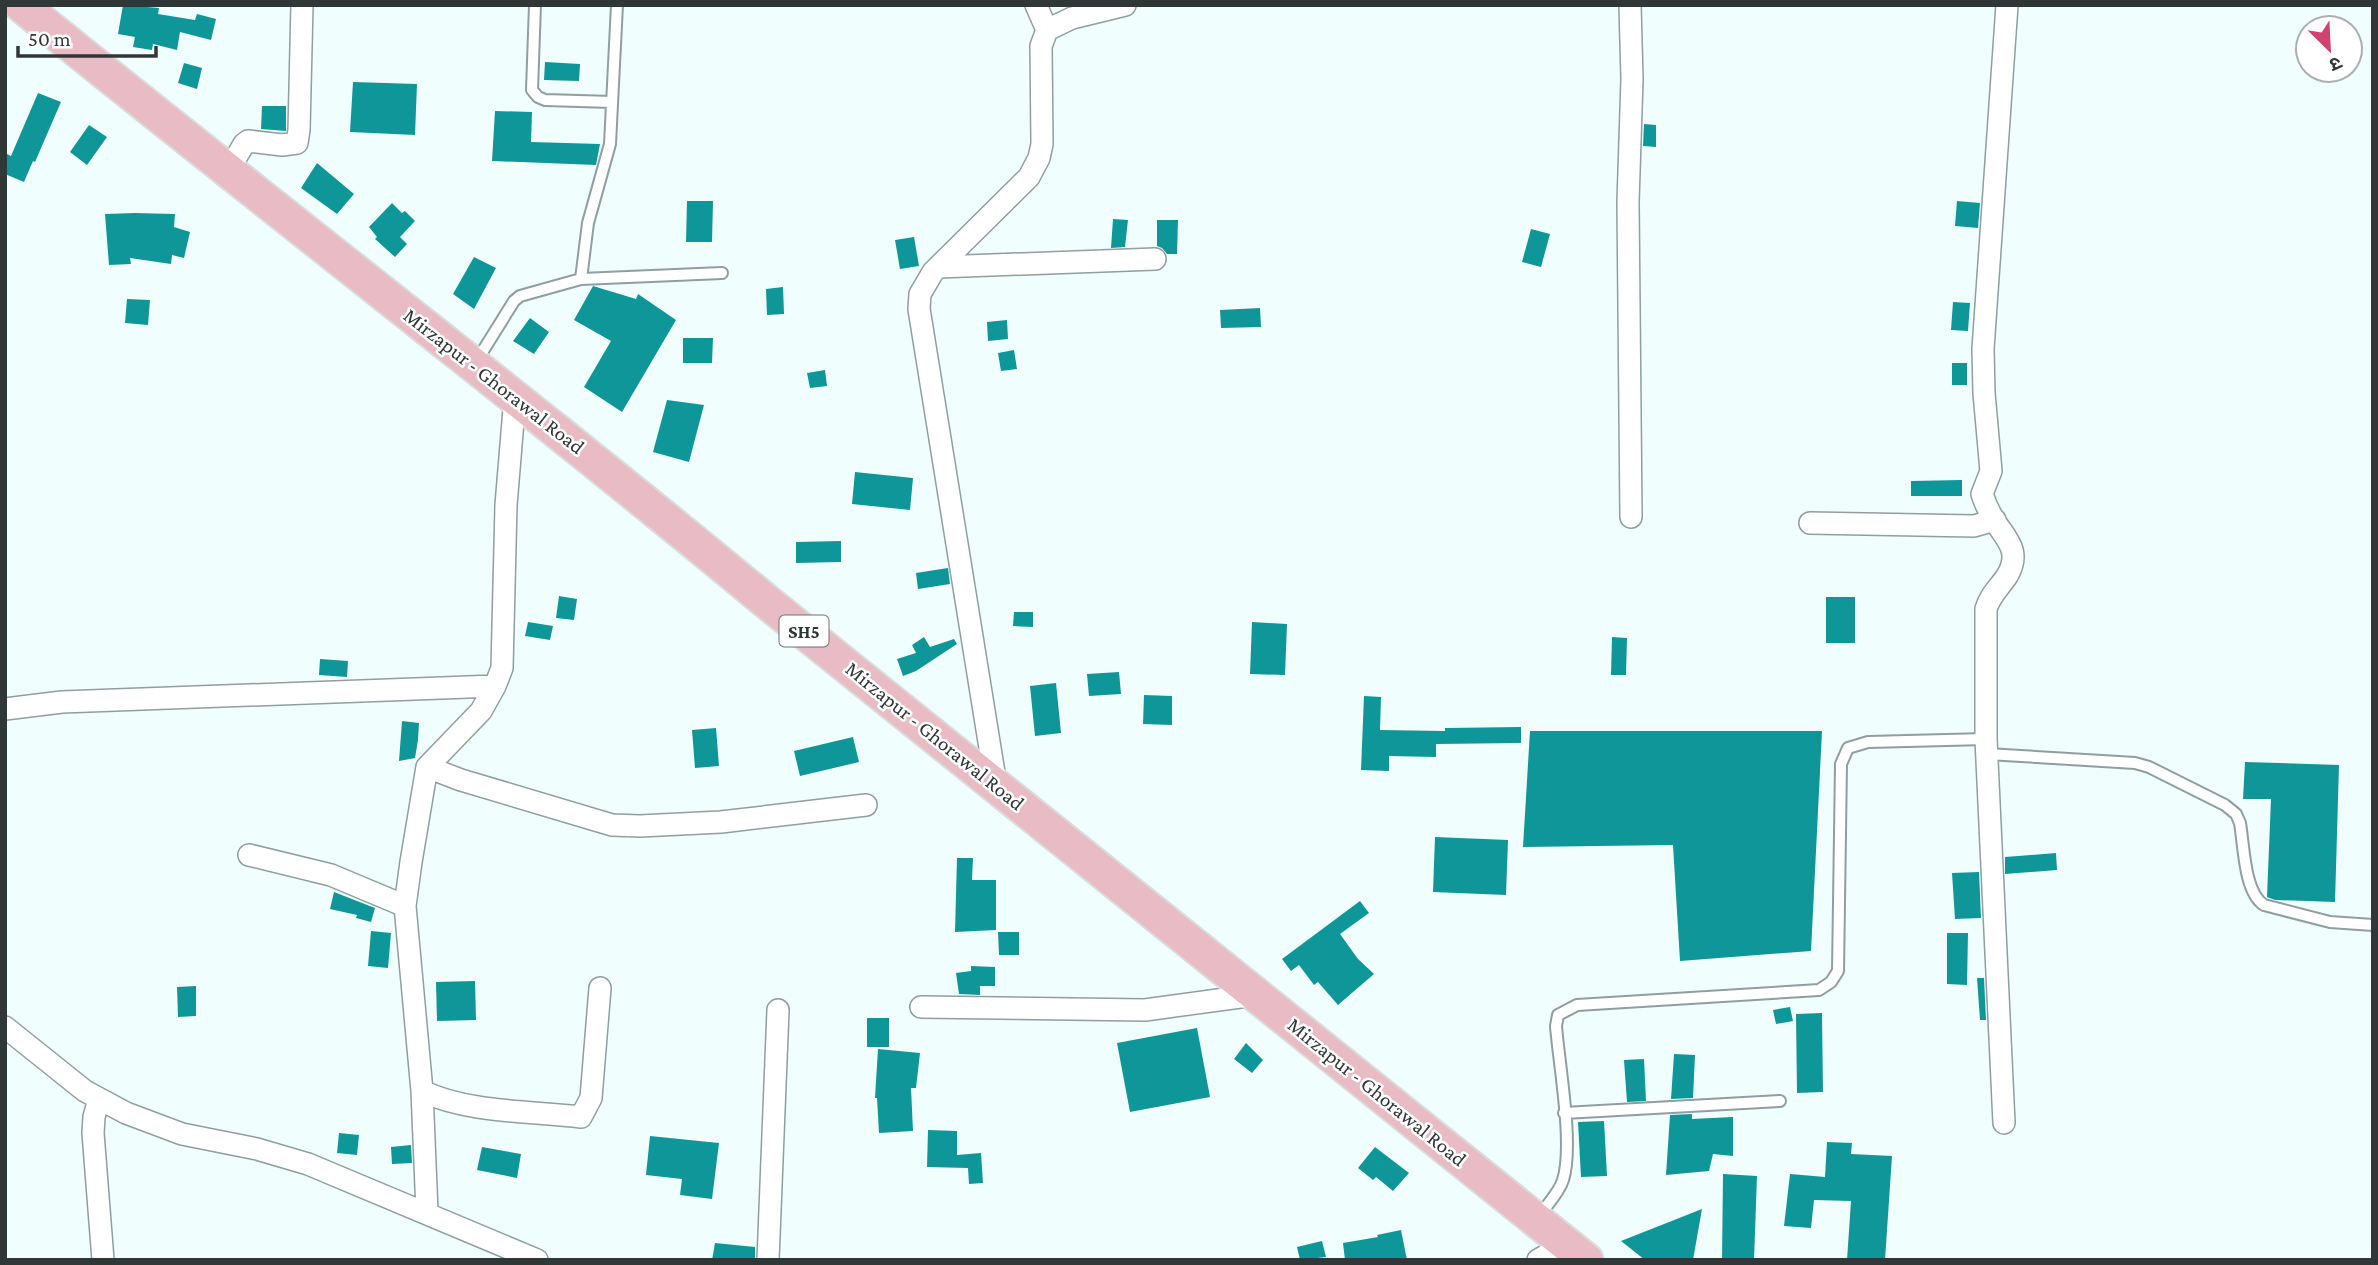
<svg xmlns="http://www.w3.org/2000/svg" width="2378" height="1265" viewBox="0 0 2378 1265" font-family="'Crimson Pro','Noto Sans Devanagari',serif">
<rect width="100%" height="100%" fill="#f1fefe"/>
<path fill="#0f9698" d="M 123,5 L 159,8 L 158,14 L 195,20 L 197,14 L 216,19 L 211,40 L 180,32 L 177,50 L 153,44 L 152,50 L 133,47 L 135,37 L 118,34 Z
M 545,62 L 580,64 L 579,81 L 544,80 Z
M 184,63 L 202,68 L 197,89 L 178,83 Z
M 353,82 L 417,84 L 415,135 L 350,132 Z
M 38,93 L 61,102 L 35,162 L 33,161 L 24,182 L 5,174 L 5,153 L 11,156 Z
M 262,106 L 286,106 L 286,131 L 261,129 Z
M 495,111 L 532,112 L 531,142 L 600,144 L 596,165 L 492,161 Z
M 1644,124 L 1656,125 L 1656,147 L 1643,146 Z
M 89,125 L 107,137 L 87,165 L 70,152 Z
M 317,163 L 354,194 L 337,214 L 301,188 Z
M 687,201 L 713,201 L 712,242 L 686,242 Z
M 1957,201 L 1980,203 L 1978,228 L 1955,226 Z
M 392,203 L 402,213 L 405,211 L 415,221 L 400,237 L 407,244 L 395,257 L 375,239 L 377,237 L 369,227 Z
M 135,213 L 175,214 L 174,227 L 190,232 L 184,258 L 172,255 L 171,264 L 130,258 L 131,264 L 109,265 L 105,214 Z
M 1113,219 L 1128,220 L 1125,247 L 1111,248 Z
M 1157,220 L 1178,220 L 1177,254 L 1167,254 L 1162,248 L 1157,246 Z
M 1531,229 L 1550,234 L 1541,267 L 1522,262 Z
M 914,237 L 919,266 L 900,269 L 895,240 Z
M 474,257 L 496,268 L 474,309 L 453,294 Z
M 593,286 L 636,299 L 638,294 L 676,320 L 622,412 L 584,387 L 611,341 L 574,320 Z
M 783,287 L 784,314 L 767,315 L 766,289 Z
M 127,299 L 150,300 L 148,325 L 125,323 Z
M 1953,302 L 1970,303 L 1968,331 L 1951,330 Z
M 1260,308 L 1261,327 L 1221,328 L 1220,310 Z
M 530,318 L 549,332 L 534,354 L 513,341 Z
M 1007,320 L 1008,339 L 988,341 L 987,322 Z
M 683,338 L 713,338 L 712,363 L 683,363 Z
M 1014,350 L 1017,369 L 1001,371 L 998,353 Z
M 1952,363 L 1967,363 L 1967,385 L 1952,385 Z
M 825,370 L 827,386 L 810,388 L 807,373 Z
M 667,400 L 704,405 L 689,462 L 653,452 Z
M 855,472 L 913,478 L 910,510 L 852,504 Z
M 1962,480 L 1962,496 L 1911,496 L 1911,481 Z
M 841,541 L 841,562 L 796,563 L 796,542 Z
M 948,568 L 950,584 L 918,589 L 916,573 Z
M 559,596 L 577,599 L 574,620 L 556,618 Z
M 1826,597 L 1855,597 L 1855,643 L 1826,643 Z
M 1014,612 L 1033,612 L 1033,627 L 1013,626 Z
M 528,622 L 553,626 L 550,640 L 525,636 Z
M 1252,622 L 1287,624 L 1285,675 L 1250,674 Z
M 924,637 L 930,647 L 954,639 L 957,644 L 916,671 L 903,676 L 897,659 L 916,653 L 912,645 Z
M 1612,637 L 1627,638 L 1626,675 L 1611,675 Z
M 320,659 L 348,661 L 347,677 L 319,675 Z
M 1119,672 L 1121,694 L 1089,696 L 1087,674 Z
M 1056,683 L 1061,733 L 1035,736 L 1030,686 Z
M 1144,695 L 1172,696 L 1172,725 L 1143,724 Z
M 1364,696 L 1381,697 L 1380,730 L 1445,731 L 1445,728 L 1521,727 L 1521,743 L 1436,744 L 1436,757 L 1389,756 L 1389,771 L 1361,770 Z
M 402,721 L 419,723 L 418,740 L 415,758 L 399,761 Z
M 716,728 L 719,766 L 695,768 L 692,730 Z
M 1530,731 L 1822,731 L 1811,951 L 1680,961 L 1673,845 L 1523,847 Z
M 853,737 L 859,762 L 800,776 L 794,751 Z
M 2245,762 L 2339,765 L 2335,902 L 2275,900 L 2267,897 L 2271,799 L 2243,799 Z
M 1435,837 L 1508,840 L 1506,895 L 1433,892 Z
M 2056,853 L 2057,870 L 2005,874 L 2005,857 Z
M 957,858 L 973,858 L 972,880 L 996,880 L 996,930 L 955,932 Z
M 1979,872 L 1981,918 L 1955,919 L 1952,873 Z
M 334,892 L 375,908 L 371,922 L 356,918 L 357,915 L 330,909 Z
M 1360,901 L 1369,913 L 1340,934 L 1358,959 L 1374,974 L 1338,1005 L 1318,982 L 1314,985 L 1299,965 L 1291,971 L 1282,959 Z
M 371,931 L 391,933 L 388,968 L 368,966 Z
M 998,932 L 1019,932 L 1019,955 L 999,955 Z
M 1947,933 L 1968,933 L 1967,985 L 1947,984 Z
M 971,966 L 995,967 L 995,986 L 980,986 L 980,995 L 959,994 L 956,973 L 971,971 Z
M 1977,978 L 1984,978 L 1986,1020 L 1980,1020 Z
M 475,981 L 476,1020 L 437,1021 L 436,982 Z
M 196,986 L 196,1016 L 178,1017 L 177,987 Z
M 1790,1007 L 1793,1021 L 1776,1024 L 1773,1010 Z
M 1822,1013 L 1823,1092 L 1797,1093 L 1796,1014 Z
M 867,1018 L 889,1018 L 889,1047 L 867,1047 Z
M 1197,1028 L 1210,1097 L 1130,1112 L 1117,1043 Z
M 1246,1043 L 1263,1060 L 1252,1073 L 1234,1059 Z
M 878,1049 L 920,1053 L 916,1088 L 911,1088 L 913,1131 L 879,1133 L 877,1098 L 875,1098 Z
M 1674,1054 L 1695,1055 L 1693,1098 L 1671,1099 Z
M 1644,1059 L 1646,1101 L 1627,1102 L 1624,1060 Z
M 1692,1114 L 1692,1119 L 1733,1117 L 1733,1156 L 1713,1154 L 1709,1171 L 1666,1175 L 1670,1115 Z
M 1604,1121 L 1607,1176 L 1581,1177 L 1578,1122 Z
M 928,1130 L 957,1131 L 957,1155 L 981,1153 L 983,1183 L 969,1184 L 968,1168 L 927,1167 Z
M 339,1133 L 359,1135 L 357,1155 L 337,1153 Z
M 650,1136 L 719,1143 L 712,1199 L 680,1195 L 682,1179 L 646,1175 Z
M 1827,1142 L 1852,1143 L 1851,1154 L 1892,1156 L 1885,1260 L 1847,1260 L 1851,1201 L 1814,1200 L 1811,1228 L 1784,1226 L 1790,1174 L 1825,1177 Z
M 411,1145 L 412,1163 L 392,1164 L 391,1147 Z
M 482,1147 L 521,1154 L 517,1178 L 477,1170 Z
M 1375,1147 L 1409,1173 L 1393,1191 L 1376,1177 L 1373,1180 L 1358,1168 Z
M 1723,1174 L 1757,1176 L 1754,1260 L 1722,1260 Z
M 1702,1209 L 1693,1260 L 1645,1260 L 1621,1241 Z
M 1401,1230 L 1407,1260 L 1345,1260 L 1343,1243 L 1378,1237 L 1377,1235 Z
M 1322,1241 L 1326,1257 L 1300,1260 L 1297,1247 Z
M 715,1243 L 755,1247 L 755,1260 L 712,1260 Z"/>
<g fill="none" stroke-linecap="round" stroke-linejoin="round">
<g stroke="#8f9e9e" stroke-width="14">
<path id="service" d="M 535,5 L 532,90 L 538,97 L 545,100 L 612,102
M 581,279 L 722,273
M 476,362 L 514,301 L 520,296 L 581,279 L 588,223 L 610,144 L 617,5
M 1987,754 L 2135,763 L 2149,767 L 2225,805 L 2236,814 L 2240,823 C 2244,846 2244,892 2264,905 L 2330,922 L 2373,925
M 1564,1113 L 1780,1101
M 1539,1216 C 1546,1206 1559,1193 1563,1180 C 1574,1145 1559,1065 1556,1026 L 1558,1015 L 1577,1005 L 1819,990 L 1831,982 L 1838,971 L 1841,764 L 1848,748 L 1868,742 L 1986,739"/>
</g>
<g stroke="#8f9e9e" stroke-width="24">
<path id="minor" d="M 1036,5 L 1047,30
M 1630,5 L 1632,79 L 1628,202 L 1631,517
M 228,171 L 244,144 L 248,141 L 282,145 L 297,143 L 299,130 L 302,5
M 939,267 L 1155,259
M 1810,523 L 1974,526 L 1995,520
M 5,709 L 62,702 L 495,686
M 427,767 L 461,780 L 612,825 L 640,826 L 721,822 L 866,805
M 996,785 L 919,309 L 920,294 L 933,272 L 1029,177 L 1039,158 L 1042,144 L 1041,46 L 1047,30 L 1072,18 L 1125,5
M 249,855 L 331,875 L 405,906
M 921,1007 L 1145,1010 L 1255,995
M 5,1027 L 85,1091 L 126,1113 L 182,1134 L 257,1149 L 308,1164 L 537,1260
M 422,1091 C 468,1113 531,1111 581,1117 L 591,1098 L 600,988
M 99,1099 L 94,1117 L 93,1133 L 103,1260
M 2004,1123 L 1986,739 L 1986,609 C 1990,595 1999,588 2007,576 C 2022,551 2006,539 1994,520 C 1989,512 1985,503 1982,494 L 1991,471 L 1984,393 L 1983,349 L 2007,5
M 427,1212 L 422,1091 L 405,906 L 411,862 L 427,767 L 481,711 L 495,686 L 502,668 L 506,505 L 515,397
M 768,1260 L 778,1010
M 1538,1260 L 1566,1244"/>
</g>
<g stroke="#dadbdb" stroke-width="37">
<path id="primary" d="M 21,5 C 269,206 522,399 767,602 L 1586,1260"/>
</g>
<use href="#service" stroke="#fff" stroke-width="10"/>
<use href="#minor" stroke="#fff" stroke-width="21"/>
<use href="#primary" stroke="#e8bbc5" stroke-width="33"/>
</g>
<g text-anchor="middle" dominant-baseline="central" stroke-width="5" stroke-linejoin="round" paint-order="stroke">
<rect fill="#fff" stroke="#6e7373" stroke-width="2" x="779.5" y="615.5" width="49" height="31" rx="5"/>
<g font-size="19" font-weight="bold" fill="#303737">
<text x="804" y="631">SH5</text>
</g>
<g font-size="21" fill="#303737" stroke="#fff">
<text transform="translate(494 381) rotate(38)">Mirzapur - Ghorawal Road</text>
<text transform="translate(935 736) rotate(39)">Mirzapur - Ghorawal Road</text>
<text transform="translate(1377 1092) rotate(39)">Mirzapur - Ghorawal Road</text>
</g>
</g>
<rect width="2378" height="1265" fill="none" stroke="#303737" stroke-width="14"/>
<g transform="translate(2329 49) rotate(156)"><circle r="33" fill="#ffffff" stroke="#acafaf" stroke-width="2"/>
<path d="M0-5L12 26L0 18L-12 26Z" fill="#d0426f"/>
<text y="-10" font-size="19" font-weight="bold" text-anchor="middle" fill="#303737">उ</text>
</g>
<path d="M18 46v10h138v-10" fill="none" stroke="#303737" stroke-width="3.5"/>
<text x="28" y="46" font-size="21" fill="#303737" stroke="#ffffff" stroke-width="5" paint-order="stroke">50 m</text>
</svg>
